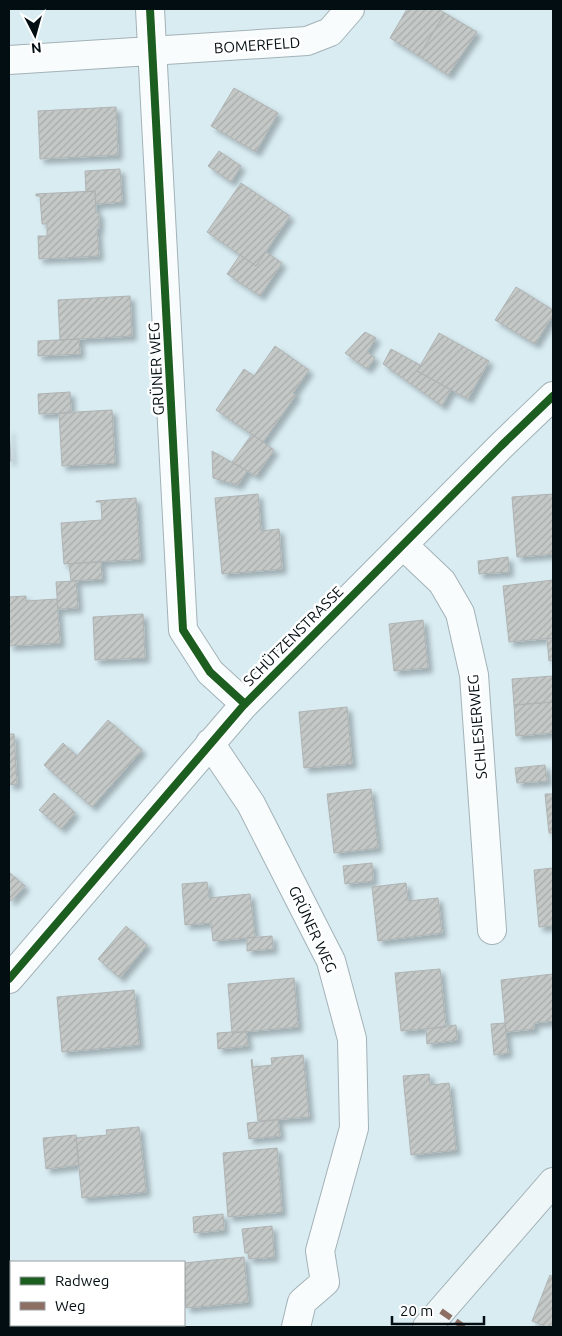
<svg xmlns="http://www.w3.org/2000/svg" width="562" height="1336" viewBox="0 0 562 1336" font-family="Ubuntu,sans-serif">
<defs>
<pattern id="building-hatch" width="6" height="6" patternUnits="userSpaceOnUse" patternTransform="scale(1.25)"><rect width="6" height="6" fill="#c4c8c7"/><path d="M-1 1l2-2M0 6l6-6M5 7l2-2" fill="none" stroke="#a7abaa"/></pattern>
<filter id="shadow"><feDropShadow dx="4.5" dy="4.5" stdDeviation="2.5" flood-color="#0004"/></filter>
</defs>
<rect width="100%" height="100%" fill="#d8ecf2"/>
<path fill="url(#building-hatch)" stroke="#afb3b3" filter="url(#shadow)" d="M 407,9 L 438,9 L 445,13 L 419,56 L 390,38 Z
M 445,13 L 477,32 L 448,75 L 419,56 Z
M 234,88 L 278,113 L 256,152 L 211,126 Z
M 116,107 L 118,155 L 40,159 L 38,111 Z
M 219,151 L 241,166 L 231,182 L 208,166 Z
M 120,169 L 122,202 L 96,204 L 95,191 L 86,192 L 85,171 Z
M 241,183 L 290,216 L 256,266 L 207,232 Z
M 95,191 L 96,213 L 99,213 L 99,229 L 97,229 L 99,256 L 39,259 L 38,236 L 47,236 L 47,224 L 42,224 L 40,196 L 36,196 L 36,194 Z
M 266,252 L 282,263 L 260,296 L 227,274 L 240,255 L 256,266 Z
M 516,287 L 553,310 L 553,315 L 535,344 L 495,320 Z
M 130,296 L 132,336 L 60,340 L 58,300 Z
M 365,332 L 376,338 L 367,352 L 375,358 L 367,369 L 345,353 Z
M 439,333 L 489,361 L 468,399 L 417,371 Z
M 79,339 L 80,354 L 38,356 L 38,341 Z
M 275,346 L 309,370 L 293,393 L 296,395 L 263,442 L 216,410 L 244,369 L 254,376 Z
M 391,349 L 420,365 L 417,371 L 451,390 L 442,406 L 383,364 Z
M 70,392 L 71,413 L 39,414 L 38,394 Z
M 112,410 L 115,463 L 62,466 L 59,413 Z
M 9,429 L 11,461 L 9,461 Z
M 252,434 L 274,450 L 256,476 L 232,462 Z
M 212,451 L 247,471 L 238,485 L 213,478 Z
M 258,494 L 261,531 L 279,529 L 282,569 L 222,574 L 215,498 Z
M 553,494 L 553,554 L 517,557 L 512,497 Z
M 136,498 L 140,559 L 64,564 L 61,523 L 102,520 L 101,502 L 96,502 L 96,501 Z
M 508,557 L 509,572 L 479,574 L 478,561 Z
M 101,562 L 102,579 L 71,581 L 69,564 Z
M 553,580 L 553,638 L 509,642 L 503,586 Z
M 76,581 L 78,608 L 58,609 L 56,582 Z
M 26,596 L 26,601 L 57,599 L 60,643 L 9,646 L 9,597 Z
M 143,614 L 145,658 L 95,660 L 93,617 Z
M 423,620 L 428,668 L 394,671 L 389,624 Z
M 553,638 L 553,660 L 549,661 L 547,639 Z
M 553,676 L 553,702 L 514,705 L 512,679 Z
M 553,702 L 553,733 L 516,736 L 514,705 Z
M 347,707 L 352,764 L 304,768 L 299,712 Z
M 108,720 L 142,750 L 92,807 L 44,765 L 63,743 L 77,756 Z
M 9,734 L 14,734 L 17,784 L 9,785 Z
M 545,765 L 547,781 L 517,783 L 515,768 Z
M 371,789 L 378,848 L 334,853 L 327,794 Z
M 54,793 L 75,813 L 61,829 L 39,810 Z
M 545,794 L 553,794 L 553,833 L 549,833 Z
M 372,863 L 373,881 L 345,884 L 343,866 Z
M 553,868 L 553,926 L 539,927 L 534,870 Z
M 9,872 L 25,886 L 11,901 L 9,899 Z
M 207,882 L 209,898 L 250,894 L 255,937 L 213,941 L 211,923 L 185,925 L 182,884 Z
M 406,883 L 408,901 L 438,898 L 442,933 L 378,941 L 372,887 Z
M 126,926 L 147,945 L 120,978 L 98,959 Z
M 272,936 L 273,949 L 247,951 L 247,938 Z
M 440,969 L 446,1027 L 401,1031 L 395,973 Z
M 553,974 L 553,1021 L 534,1023 L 534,1029 L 506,1032 L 501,980 Z
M 294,978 L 298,1027 L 232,1033 L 228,984 Z
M 134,990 L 139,1045 L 62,1052 L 57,997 Z
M 505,1023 L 508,1053 L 494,1055 L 491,1024 Z
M 456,1025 L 457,1040 L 427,1044 L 426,1029 Z
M 232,1032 L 246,1032 L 248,1046 L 218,1049 L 217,1033 Z
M 303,1055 L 309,1117 L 258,1121 L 251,1060 L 252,1059 L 253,1067 L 272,1065 L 271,1058 Z
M 429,1074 L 430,1085 L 449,1083 L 456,1150 L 411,1155 L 403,1076 Z
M 278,1120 L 280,1136 L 249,1139 L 247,1123 Z
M 139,1127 L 146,1192 L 82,1198 L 76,1138 L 107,1135 L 106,1130 Z
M 76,1135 L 79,1165 L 46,1169 L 43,1138 Z
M 277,1148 L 282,1212 L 228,1217 L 223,1153 Z
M 223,1214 L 224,1230 L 194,1233 L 193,1217 Z
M 272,1226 L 274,1257 L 249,1259 L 248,1253 L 245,1253 L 242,1229 Z
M 244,1257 L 248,1302 L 186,1308 L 184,1263 Z
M 11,1268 L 11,1302 L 9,1302 L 9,1269 Z
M 550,1275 L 553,1277 L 553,1327 L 547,1327 L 532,1321 Z
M 61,1325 L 90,1325 L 91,1327 L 61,1327 Z"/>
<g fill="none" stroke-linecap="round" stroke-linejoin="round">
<g stroke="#a3b2b7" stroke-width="30">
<path id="minor" d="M 150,9 L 183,630 L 210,672 L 245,704
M 9,60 L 307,41 L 330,32 L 350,9
M 403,545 L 442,582 L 460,613 L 474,675 L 492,930
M 210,743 L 251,804 L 331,961 L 352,1039 L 354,1128 L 320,1251 L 325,1282 L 302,1302 L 296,1327
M 9,979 L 243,706 L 501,446 L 553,396"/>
</g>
<g stroke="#a3b2b7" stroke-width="30">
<path id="secondary" d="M 427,1327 L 553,1182"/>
</g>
<use href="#minor" stroke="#f9fcfd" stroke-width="28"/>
<use href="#secondary" stroke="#eff6f8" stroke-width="28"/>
<path stroke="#8d6e63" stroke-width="6" stroke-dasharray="12 6" stroke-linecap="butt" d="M 441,1311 L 464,1327"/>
<g stroke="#fff" stroke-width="11">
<path id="cycleway" d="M 150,9 L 183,630 L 210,672 L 245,704
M 9,979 L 243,706 L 501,446 L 553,396"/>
</g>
<use href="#cycleway" stroke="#1b5e20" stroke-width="8"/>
</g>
<g text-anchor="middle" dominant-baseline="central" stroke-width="5" stroke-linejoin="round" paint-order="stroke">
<g font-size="15" fill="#030e12" stroke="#fff">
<text transform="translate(257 45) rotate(-4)">BOMERFELD</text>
<text transform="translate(156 369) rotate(-93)">GRÜNER WEG</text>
<text transform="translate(293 636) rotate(-45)">SCHÜTZENSTRASSE</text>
<text transform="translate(477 727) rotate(-95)">SCHLESIERWEG</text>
<text transform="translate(313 929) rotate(65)">GRÜNER WEG</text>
</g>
</g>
<rect width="562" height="1336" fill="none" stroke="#030e12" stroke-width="20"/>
<rect x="10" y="1261" width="175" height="65" fill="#ffffff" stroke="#9a9fa0"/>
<rect x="20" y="1277" width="25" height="8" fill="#1b5e20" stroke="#9a9fa0"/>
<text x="55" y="1286" font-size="15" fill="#030e12">Radweg</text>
<rect x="20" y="1302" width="25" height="8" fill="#8d6e63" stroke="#9a9fa0"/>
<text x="55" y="1311" font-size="15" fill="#030e12">Weg</text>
<g transform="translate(35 35) rotate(174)" stroke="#ffffff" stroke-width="4" paint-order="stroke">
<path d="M0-4L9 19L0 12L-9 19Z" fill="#030e12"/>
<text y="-8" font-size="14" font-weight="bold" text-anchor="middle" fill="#030e12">N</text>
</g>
<path d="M392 1316v8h92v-8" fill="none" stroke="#030e12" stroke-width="2.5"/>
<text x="400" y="1316" font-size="15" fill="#030e12" stroke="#ffffff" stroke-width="4" paint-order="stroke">20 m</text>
</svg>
